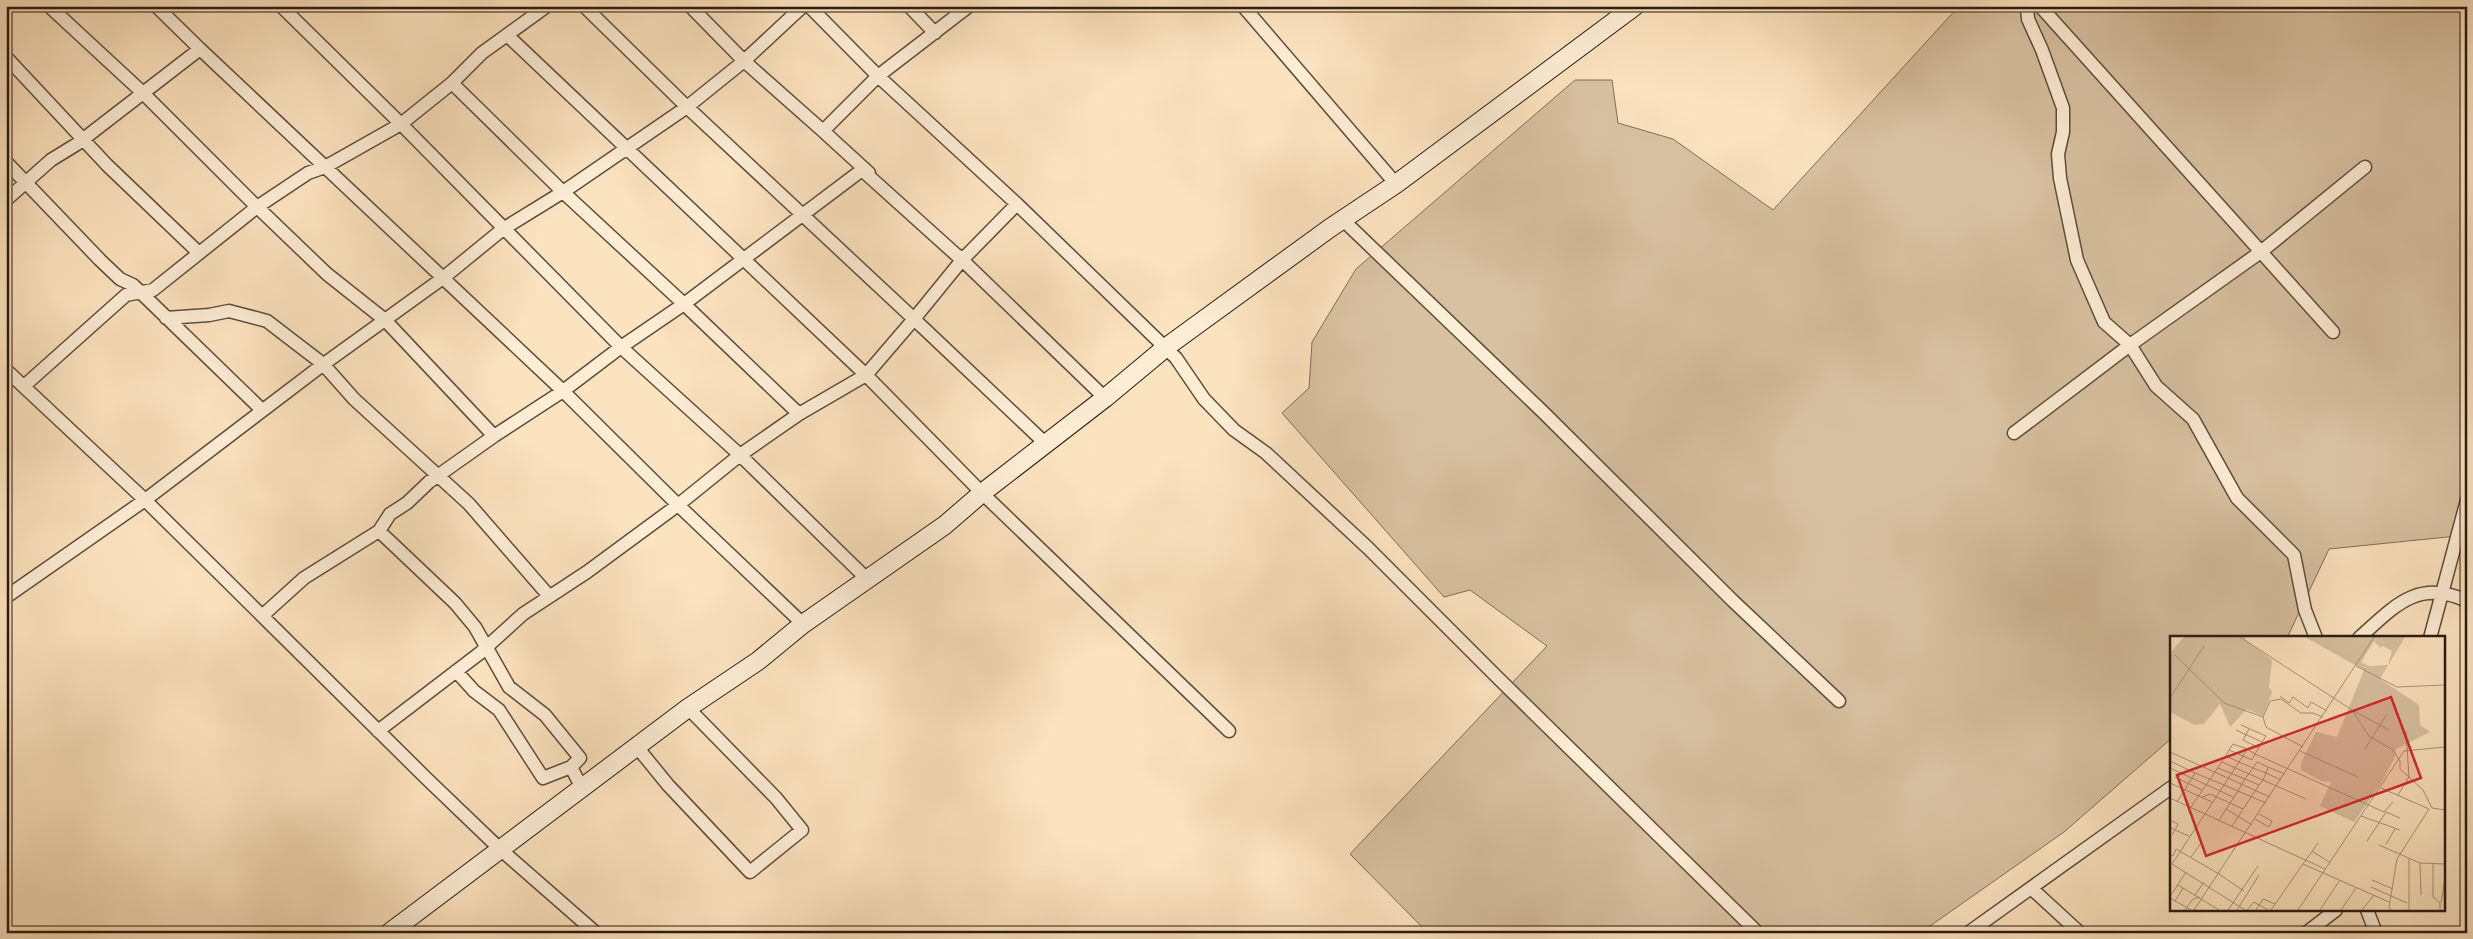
<svg xmlns="http://www.w3.org/2000/svg" width="2473" height="939" viewBox="0 0 2473 939" font-family="'Sorts Mill Goudy',serif">
<rect width="100%" height="100%" fill="#fce3bf"/>
<filter id="stains"><feTurbulence type="fractalNoise" baseFrequency=".004" numOctaves="4"/><feColorMatrix values="0 0 0 0 .2 0 0 0 0 .09 0 0 0 0 .02 0 0 0 .5 -.17"/></filter>
<radialGradient id="worn" r=".72"><stop offset=".6" stop-color="#630" stop-opacity="0"/><stop offset="1" stop-color="#630" stop-opacity=".3"/></radialGradient>
<path fill="#d8c1a1" stroke="#816e58" d="M 1959,6 L 2467,6 L 2467,535 L 2329,549 L 2287,638 L 2172,638 L 2172,738 L 2064,832 L 1920,933 L 1428,933 L 1350,854 L 1547,646 L 1470,590 L 1444,597 L 1282,413 L 1309,388 L 1312,342 L 1356,269 L 1575,80 L 1612,80 L 1618,123 L 1673,139 L 1773,210 Z"/>
<g fill="none" stroke-linecap="round" stroke-linejoin="round">
<g stroke="#5e4d3c" stroke-width="15">
<path id="street" d="M 49,6 L 143,93 L 252,202 L 327,274 L 385,320 L 494,436
M 281,6 L 401,124 L 621,347 L 740,455 L 867,579
M 584,6 L 687,107 L 744,61 L 823,131 L 878,76 L 809,6
M 690,6 L 744,61 L 803,6
M 909,6 L 935,33
M 969,6 L 878,76 L 1017,204 L 1176,358 L 1204,399 L 1234,430 L 1266,453 L 1368,548 L 1497,677 L 1758,933
M 1243,6 L 1396,184
M 2027,6 L 2028,19 L 2042,50 L 2063,108 L 2063,132 L 2058,154 L 2060,178 L 2077,260 L 2104,322 L 2130,345 L 2156,386 L 2193,419 L 2237,498 L 2294,555 L 2305,610 L 2316,638
M 2040,6 L 2333,332
M 507,35 L 866,375 L 914,319 L 1046,444
M 200,49 L 443,278 L 503,229 L 563,192 L 687,107 L 914,319 L 962,260 L 862,170 L 684,304 L 799,414 L 740,455 L 678,505 L 587,572 L 523,614 L 480,653 L 378,731
M 6,57 L 107,165 L 199,253
M 823,131 L 869,173
M 6,162 L 100,260 L 120,279 L 133,285 L 262,410
M 6,200 L 51,160 L 77,144 L 200,49 L 156,6
M 1343,220 L 1544,413 L 1733,601 L 1839,701
M 957,255 L 1105,398
M 962,260 L 1017,204
M 166,318 L 209,315 L 229,311 L 267,321 L 323,364 L 354,399 L 469,504 L 549,596
M 6,370 L 145,500 L 426,778 L 500,849 L 596,933
M 24,386 L 126,295 L 153,290 L 257,207 L 308,173 L 325,167 L 401,124 L 452,83 L 482,53 L 547,6
M 799,414 L 866,375 L 982,493 L 1229,731
M 2014,433 L 2130,345 L 2262,251 L 2365,167
M 379,531 L 455,603 L 475,627 L 509,687 L 545,715 L 580,758 L 571,767 L 582,788
M 6,597 L 145,500 L 321,366 L 443,278 L 563,391 L 621,347 L 684,304 L 563,192 L 452,83
M 262,616 L 304,578 L 379,531 L 390,514 L 407,503 L 429,482 L 494,436 L 563,391 L 678,505 L 803,624
M 2359,638 C 2394,607 2417,578 2467,601
M 2430,638 L 2467,500
M 456,671 L 474,691 L 499,710 L 543,778 L 571,767
M 637,747 L 668,785 L 750,872 L 802,830 L 776,798 L 688,708
M 2031,888 L 2080,933
M 2367,910 L 2376,933
M 1968,933 L 2172,787
M 2306,933 L 2336,910"/>
</g>
<g stroke="#2a1b10" stroke-width="20">
<path id="secondary" d="M 389,933 L 688,708 L 758,661 L 803,624 L 945,525 L 982,493 L 1105,398 L 1165,348 L 1330,228 L 1396,184 L 1635,6"/>
</g>
<use href="#street" stroke="#fdedd5" stroke-width="12"/>
<use href="#secondary" stroke="#fdedd5" stroke-width="18"/>
</g>
<g transform="translate(2170 636)">
<rect width="275" height="275" fill="#fce3bf"/>
<path d="M 14,1 L 77,1 L 75,3 L 102,24 L 99,51 L 102,56 L 93,80 L 77,73 L 60,91 L 50,68 L 34,88 L 25,89 L 0,76 L 0,17 ZM 135,1 L 235,1 L 210,43 L 249,69 L 250,89 L 260,96 L 226,113 L 225,121 L 212,146 L 184,186 L 150,170 L 161,146 L 151,145 L 131,134 L 131,127 L 146,96 L 167,101 L 194,34 ZM 204,5 L 210,12 L 213,10 L 222,15 L 218,29 L 199,30 L 191,26 Z" fill="#d8c1a1" fill-rule="evenodd"/>
<path fill="none" stroke="#a89379" stroke-width="1" d="M 70,1 L 182,74 L 199,100 L 223,114 L 230,125 L 230,133 L 239,141 L 228,159M 5,19 L 54,67 L 93,81M 186,30 L 227,51 L 275,49M 110,60 L 119,67 L 123,61 L 138,72 L 141,66 L 157,75M 0,62 L 34,10M 184,75 L 219,94M 71,89 L 96,100 L 85,118 L 214,176 L 223,166M 79,93 L 73,104 L 89,112M 66,94 L 92,106M 236,95 L 239,141 L 253,154 L 262,172 L 275,174M 133,111 L 96,91 L 93,81 L 100,65 L 111,63 L 131,77 L 143,77 L 153,81M 195,113 L 217,78M 59,114 L 73,120 L 77,113 L 63,108 L 59,114 L 56,120 L 69,126 L 73,120 L 82,124 L 85,118 L 77,113M 130,115 L 188,141M 0,116 L 100,161M 0,125 L 25,137 L 7,166M 52,126 L 93,144 L 96,137 L 111,144M 98,131 L 115,138M 0,132 L 63,161M 48,132 L 75,143 L 68,155 L 54,149 L 2,228 L 75,274M 25,137 L 54,149 L 69,126 L 83,132 L 96,137 L 98,131 L 87,126 L 83,132 L 75,143 L 89,149 L 62,190M 5,141 L 32,154M 0,147 L 42,166M 89,149 L 93,144 L 136,163M 211,152 L 259,173 L 227,223 L 219,271 L 221,274M 32,161 L 40,158 L 73,173M 0,162 L 155,233M 21,171 L 53,124M 56,173 L 82,189M 191,180 L 230,194M 85,183 L 99,191 L 102,185 L 89,178M 0,184 L 8,188 L 5,194 L 0,191M 49,184 L 68,155 L 96,167M 2,199 L 5,194 L 19,200M 197,205 L 216,176 L 230,182M 148,207 L 133,228 L 219,266M 216,208 L 225,193M 209,209 L 250,227 L 275,228M 142,215 L 159,226M 0,219 L 3,220 L 6,213 L 49,238M 21,221 L 31,207M 239,223 L 239,274M 250,227 L 251,259M 263,227 L 263,261 L 270,267 L 270,274M 49,238 L 74,255M 202,244 L 223,253M 7,250 L 16,236M 201,251 L 237,267M 25,259 L 34,246M 0,260 L 8,249 L 49,274M 0,262 L 21,274M 5,265 L 13,252M 271,267 L 275,243M 15,274 L 23,263 L 30,261M 24,274 L 204,1M 58,274 L 88,230M 67,274 L 89,239M 77,274 L 84,266 L 98,274M 86,274 L 93,263 L 105,268M 101,274 L 133,228M 128,274 L 234,115 L 275,111M 150,274 L 170,244M 171,274 L 186,252M 192,274 L 204,259"/>
<path fill="#d62828" fill-opacity="0.15" stroke="#d62828" stroke-width="2.5" d="M 221,61 L 251,142 L 36,220 L 7,139 Z"/>
<rect width="275" height="275" fill="none" stroke="#2a1b10" stroke-width="2.5"/>
</g>
<rect width="2473" height="939" fill="none" stroke="#fce3bf" stroke-width="25"/>
<rect x="8" y="8" width="2458" height="924" fill="none" stroke="#2a1b10" stroke-width="2.5"/>
<rect x="12" y="12" width="2448" height="914" fill="none" stroke="#2a1b10"/>
<rect width="100%" height="100%" filter="url(#stains)"/>
<rect width="100%" height="100%" fill="url(#worn)"/>
</svg>
